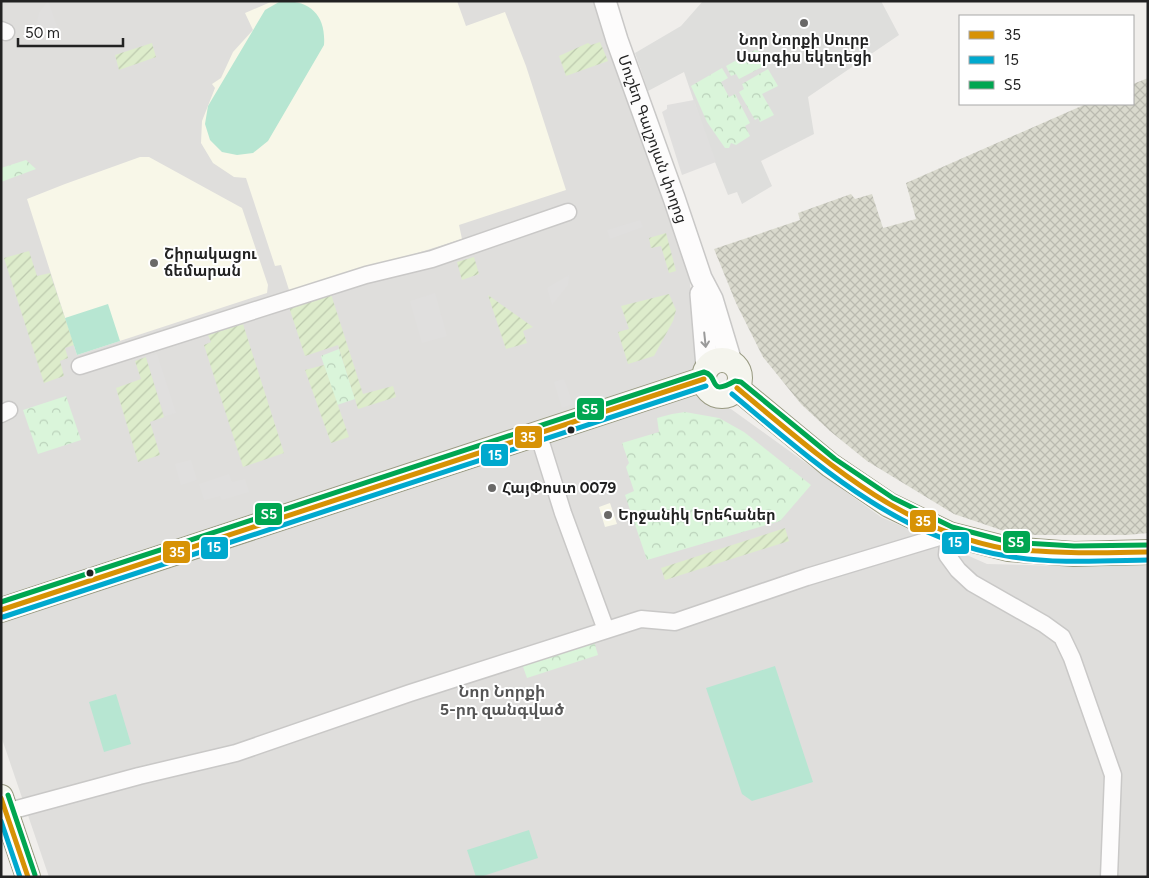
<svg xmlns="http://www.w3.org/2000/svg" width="1149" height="878" viewBox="0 0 1149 878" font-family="Figtree,'Noto Sans Armenian',sans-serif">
<defs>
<pattern id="construction-cross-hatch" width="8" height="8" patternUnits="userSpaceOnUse" patternTransform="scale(1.25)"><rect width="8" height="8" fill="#d9d9cd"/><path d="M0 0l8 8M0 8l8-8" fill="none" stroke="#babab0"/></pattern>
<pattern id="park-crowns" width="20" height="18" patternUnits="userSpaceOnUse" patternTransform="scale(1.25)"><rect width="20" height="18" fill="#daf5da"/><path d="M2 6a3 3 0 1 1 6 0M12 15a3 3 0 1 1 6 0" fill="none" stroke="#bbd2bb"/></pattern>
<pattern id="garden-furrows" width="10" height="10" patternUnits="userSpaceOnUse" patternTransform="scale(1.25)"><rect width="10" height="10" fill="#ddeccb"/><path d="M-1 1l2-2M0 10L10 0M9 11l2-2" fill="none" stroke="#bdcaae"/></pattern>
</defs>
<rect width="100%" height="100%" fill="#f0eeeb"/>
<path fill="#dfdedc" d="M 1,1 L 602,1 L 687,262 L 706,400 L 731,409 L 881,517 L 987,564 L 1100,567 L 1148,563 L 1148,877 L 49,877 L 1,736 Z"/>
<path fill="#f8f7e8" d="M 273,1 L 457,1 L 466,26 L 505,12 L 526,66 L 566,190 L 459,225 L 462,239 L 290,293 L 281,265 L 275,266 L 246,178 L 234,177 L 213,163 L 201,143 L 202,121 L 215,88 L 212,84 L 221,78 L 233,52 L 253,30 L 245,13 Z
M 140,157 L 149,157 L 242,208 L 268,285 L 267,293 L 77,355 L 27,199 L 65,184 Z
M 610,503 L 617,524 L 605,527 L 599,507 Z"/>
<path fill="#dededc" d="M 703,1 L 881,1 L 899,35 L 808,97 L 814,134 L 761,161 L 772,186 L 742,204 L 737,192 L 728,195 L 713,157 L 684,72 L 648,91 L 635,53 L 681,26 Z"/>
<path fill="url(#construction-cross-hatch)" d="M 1148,78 L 1148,533 L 1127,535 L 1036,535 L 1010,533 L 954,514 L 867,461 L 830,431 L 801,404 L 763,357 L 736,303 L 714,249 L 800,220 L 798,213 L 851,194 L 855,199 L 872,194 L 883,228 L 916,219 L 906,183 L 1086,104 L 1133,104 L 1133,84 Z"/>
<path fill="url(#park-crowns)" d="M 755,50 L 759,51 L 766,65 L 739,79 L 736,74 L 731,76 L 726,66 Z
M 722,68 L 728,78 L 721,82 L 729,97 L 735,94 L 750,123 L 745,126 L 750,136 L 736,145 L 731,143 L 729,148 L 725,148 L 707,122 L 691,86 Z
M 768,69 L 778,86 L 762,94 L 774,115 L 760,122 L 758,118 L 755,120 L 739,92 L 744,89 L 742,84 Z
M 26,160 L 36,169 L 1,182 L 1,168 Z
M 339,349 L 355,399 L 337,405 L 321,356 Z
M 66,396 L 81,440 L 38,454 L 23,410 Z
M 685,412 L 719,418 L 744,432 L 811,485 L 780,521 L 647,560 L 625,495 L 634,491 L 626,467 L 629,463 L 622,443 L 659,432 L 657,418 L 672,414 Z
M 594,641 L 598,655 L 527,678 L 522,664 Z"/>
<path fill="url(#garden-furrows)" d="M 600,42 L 608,61 L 566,76 L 559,56 L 588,43 L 591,45 Z
M 152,43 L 156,57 L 119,70 L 115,55 Z
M 666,233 L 676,271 L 669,273 L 661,246 L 651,248 L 649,238 Z
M 29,251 L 37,276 L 50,273 L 74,345 L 65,348 L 68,358 L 60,361 L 64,376 L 44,383 L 4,258 Z
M 474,257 L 479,274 L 462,280 L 457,262 Z
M 330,291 L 363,394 L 393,386 L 396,397 L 358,409 L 338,345 L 305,356 L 288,304 Z
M 669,294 L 676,310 L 673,321 L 654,356 L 628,364 L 618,332 L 629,329 L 621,306 Z
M 488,295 L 533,327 L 523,331 L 527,343 L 506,349 Z
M 243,324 L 284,453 L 243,467 L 204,345 L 211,342 L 208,335 Z
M 146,357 L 164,417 L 150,422 L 160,455 L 138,462 L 116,388 L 141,379 L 135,361 Z
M 324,365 L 349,437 L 331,443 L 305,370 Z
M 785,528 L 789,541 L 665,580 L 661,568 Z"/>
<path fill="#b7e6d2" d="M 284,1 C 312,1 326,17 324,45 L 268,141 L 253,153 L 237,155 L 222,152 L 210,140 L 205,124 L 208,106 L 265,10 L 279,2 Z
M 108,304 L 120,341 L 77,355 L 65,318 Z
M 775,666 L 813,782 L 752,801 L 742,794 L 706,688 Z
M 116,694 L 131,744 L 104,752 L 89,702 Z
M 529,830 L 538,858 L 480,877 L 476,877 L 467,850 Z"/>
<path fill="#e0dfde" d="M 48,1 L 59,32 L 33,37 L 39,13 Z
M 694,100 L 716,162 L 682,175 L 662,112 L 667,109 L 667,105 Z
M 640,220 L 643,227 L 610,239 L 607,230 Z
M 569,275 L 568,285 L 552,305 L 547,288 Z
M 435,293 L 447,336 L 422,343 L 410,301 Z
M 157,354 L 176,413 L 165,416 L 146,357 Z
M 564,379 L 573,404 L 562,408 L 554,382 Z
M 191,460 L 197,480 L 181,485 L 175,464 Z
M 229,474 L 232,482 L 245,479 L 249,492 L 222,500 L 220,496 L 204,500 L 199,484 Z"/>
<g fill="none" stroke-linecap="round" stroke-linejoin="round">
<g stroke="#c9c8c7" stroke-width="19">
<path id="minor" d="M 1,30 L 6,32
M 80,366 L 366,275 L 432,259 L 568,212
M 1,414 L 9,410
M 538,433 L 563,513 L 606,630
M 6,812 L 139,776 L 236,753 L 410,693 L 641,619 L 675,622 L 807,577 L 949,534 L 947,555 L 958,570 L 972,583 L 1044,624 L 1062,637 L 1072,658 L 1113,775 L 1109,877"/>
</g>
<g stroke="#c9c8c7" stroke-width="24">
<g id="tertiary">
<path id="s1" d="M 605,1 L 617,40 L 674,198 L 701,278 L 712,299 L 731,362"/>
<path d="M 701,294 L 707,367"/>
</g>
</g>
<g stroke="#999a82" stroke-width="26">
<path id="secondary" d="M704 378a18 18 0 1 1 36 0a18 18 0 1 1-36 0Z
M 737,388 L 830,465 L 889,505 L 949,534 L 1008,549 L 1074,554 L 1148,552
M 1,610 L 704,379
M 1,797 L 28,877"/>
</g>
<use href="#minor" stroke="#fdfcfc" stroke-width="16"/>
<use href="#tertiary" stroke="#fdfcfc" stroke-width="21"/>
<use href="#secondary" stroke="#f4f4ed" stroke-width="24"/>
<g stroke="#fff" stroke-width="9">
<path id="bus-1" d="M 737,388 C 819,456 899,530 1007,549 C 1017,551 1028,550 1038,551 C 1075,554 1111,553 1148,552
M 1,610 L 704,379
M 1,798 L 28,877"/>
</g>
<g stroke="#fff" stroke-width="9">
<path id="bus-2" d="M 732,394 C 814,462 898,539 1007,556 C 1053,564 1101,561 1148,560
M 3,617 L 706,386
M 1,821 L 20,877"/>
</g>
<g stroke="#fff" stroke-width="9">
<path id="bus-3" d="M 1,602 L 704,372 C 720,376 707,397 735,381 L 741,382 L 835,459 L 893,498 L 952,527 L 1009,542 L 1074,546 L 1148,545
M 8,795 L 35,875"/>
</g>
<use href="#bus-1" stroke="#d79205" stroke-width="5"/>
<use href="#bus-2" stroke="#00a9ce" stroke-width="5"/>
<use href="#bus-3" stroke="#00a651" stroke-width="5"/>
</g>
<defs><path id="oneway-shaft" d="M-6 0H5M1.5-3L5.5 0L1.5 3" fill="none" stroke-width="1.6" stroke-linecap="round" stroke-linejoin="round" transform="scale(1.25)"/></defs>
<use stroke="#9a9a9a" href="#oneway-shaft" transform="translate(705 340) rotate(84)"/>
<g fill="#6a6968" stroke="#fff" stroke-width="2">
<circle cx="804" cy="23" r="5"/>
<circle cx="154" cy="263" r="5"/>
<circle cx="492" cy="488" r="5"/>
<circle cx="608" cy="515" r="5"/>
</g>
<g fill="#222" stroke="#fff" stroke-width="2">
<circle cx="571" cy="430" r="4.5"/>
<circle cx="90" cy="573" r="4.5"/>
</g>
<g text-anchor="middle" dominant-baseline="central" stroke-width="4" stroke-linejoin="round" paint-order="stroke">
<g font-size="15" font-weight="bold" fill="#222" stroke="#fff" text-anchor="start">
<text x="804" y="40" text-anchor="middle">Նոր Նորքի Սուրբ<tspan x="804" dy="17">Սարգիս եկեղեցի</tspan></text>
<text x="164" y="254">Շիրակացու<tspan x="164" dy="17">ճեմարան</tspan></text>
<text x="502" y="488">ՀայՓոստ 0079</text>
<text x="618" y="515">Երջանիկ Երեհաներ</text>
</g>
<g font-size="15" fill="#222" stroke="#fff">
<text stroke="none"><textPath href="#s1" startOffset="146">Մուշեղ Գալշոյան փողոց</textPath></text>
</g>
<g font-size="16" font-weight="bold" fill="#555" stroke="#fff">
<text x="502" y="691">Նոր Նորքի<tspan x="502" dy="18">5-րդ զանգված</tspan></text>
</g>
</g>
<g stroke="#fff" stroke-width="2">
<rect x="576" y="397" width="29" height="24" rx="5" fill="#00a651"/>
<rect x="514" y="425" width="29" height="24" rx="5" fill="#d79205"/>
<rect x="480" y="443" width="29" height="24" rx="5" fill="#00a9ce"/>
<rect x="254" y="502" width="29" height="24" rx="5" fill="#00a651"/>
<rect x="909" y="509" width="28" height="24" rx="5" fill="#d79205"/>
<rect x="1002" y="530" width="29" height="24" rx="5" fill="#00a651"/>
<rect x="941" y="531" width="29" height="24" rx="5" fill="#00a9ce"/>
<rect x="200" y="536" width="29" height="24" rx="5" fill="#00a9ce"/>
<rect x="162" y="540" width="29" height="24" rx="5" fill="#d79205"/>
</g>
<g font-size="14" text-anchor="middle" font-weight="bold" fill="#fff">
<text x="590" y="414">Տ5</text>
<text x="528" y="442">35</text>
<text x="495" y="460">15</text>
<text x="269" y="519">Տ5</text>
<text x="923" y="526">35</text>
<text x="1016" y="547">Տ5</text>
<text x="955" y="547">15</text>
<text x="214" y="552">15</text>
<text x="177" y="557">35</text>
</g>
<rect width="1149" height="878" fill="none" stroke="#222222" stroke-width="5"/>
<rect x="959" y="15" width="175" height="90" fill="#ffffff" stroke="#a7a7a7"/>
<rect x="969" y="31" width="25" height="8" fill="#d79205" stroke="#a7a7a7"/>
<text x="1004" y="40" font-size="15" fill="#222222">35</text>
<rect x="969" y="56" width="25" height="8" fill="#00a9ce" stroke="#a7a7a7"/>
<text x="1004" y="65" font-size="15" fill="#222222">15</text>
<rect x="969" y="81" width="25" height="8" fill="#00a651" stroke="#a7a7a7"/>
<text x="1004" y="90" font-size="15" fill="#222222">Տ5</text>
<path d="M18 38v8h105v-8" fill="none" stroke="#222222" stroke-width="2.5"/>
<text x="25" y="38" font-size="15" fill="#222222" stroke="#ffffff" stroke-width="4" paint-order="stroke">50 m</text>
</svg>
